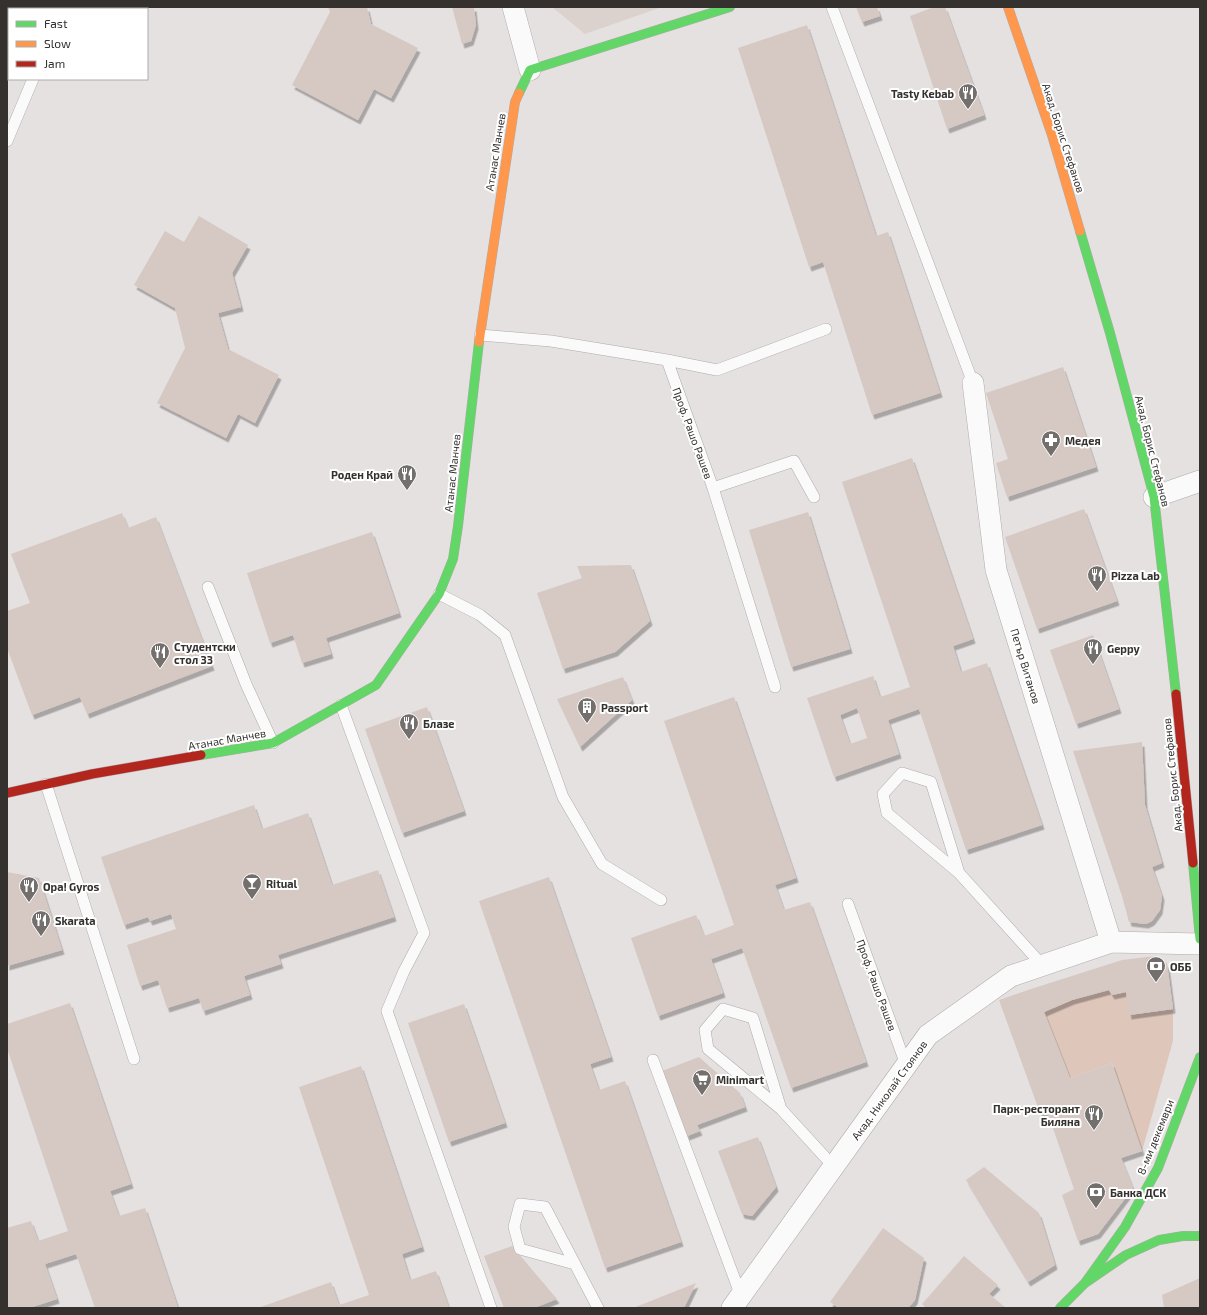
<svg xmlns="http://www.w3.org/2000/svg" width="1207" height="1315" viewBox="0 0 1207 1315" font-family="'Exo 2',sans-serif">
<defs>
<filter id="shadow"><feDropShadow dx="2.5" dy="4.5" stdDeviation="0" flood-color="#0004"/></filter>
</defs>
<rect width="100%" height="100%" fill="#e5e1e0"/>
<path fill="#dcd2cd" d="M 552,7 L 662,7 L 585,34 Z"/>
<path fill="#dec6bb" d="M 1109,990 L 1112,995 L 1126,992 L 1130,1015 L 1173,1009 L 1173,1041 L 1142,1151 L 1112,1063 L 1070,1078 L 1044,1012 L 1072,1000 Z"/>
<path fill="#d6c9c3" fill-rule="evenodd" filter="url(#shadow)" d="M 7,7 L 39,7 L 38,9 L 9,9 L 9,38 L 7,37 Z
M 328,7 L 367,7 L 371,24 L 418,48 L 391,98 L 374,89 L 358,120 L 292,85 L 330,12 Z
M 452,7 L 474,7 L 476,25 L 471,41 L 462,44 Z
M 856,7 L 877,7 L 880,16 L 862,22 Z
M 934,7 L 945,7 L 984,115 L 947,129 L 910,16 Z
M 807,25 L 876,236 L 888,232 L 940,393 L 872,415 L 823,262 L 809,267 L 738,48 Z
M 199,216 L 248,245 L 232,273 L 241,307 L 218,313 L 228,349 L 279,375 L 255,423 L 238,414 L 226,438 L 157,403 L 185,348 L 175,308 L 134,285 L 165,231 L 184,242 Z
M 1063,367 L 1096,467 L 1007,497 L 996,463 L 1008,459 L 986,393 Z
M 912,458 L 973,639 L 953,646 L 961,672 L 987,663 L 1042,825 L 966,850 L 919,709 L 888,720 L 899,754 L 834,777 L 807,698 L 873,676 L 880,697 L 910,687 L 842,482 ZM 857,708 L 867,738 L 850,744 L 840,715 Z
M 1084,509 L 1117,601 L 1037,629 L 1005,537 Z
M 808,512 L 850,649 L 791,667 L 749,530 Z
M 122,513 L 128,528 L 156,517 L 212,666 L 87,714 L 80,697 L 32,715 L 7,648 L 7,611 L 30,603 L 11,554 Z
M 372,532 L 399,613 L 326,638 L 331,654 L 302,663 L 293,635 L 270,643 L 247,573 Z
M 631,565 L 650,621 L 615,652 L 563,669 L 537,593 L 582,578 L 577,566 Z
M 1093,635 L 1119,709 L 1076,724 L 1050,650 Z
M 623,677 L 632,700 L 580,747 L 557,699 Z
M 734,697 L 796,878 L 775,885 L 784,910 L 810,902 L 866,1062 L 791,1088 L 742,948 L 711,959 L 723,993 L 658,1016 L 631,938 L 696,915 L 704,936 L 734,925 L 664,721 Z
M 427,707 L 464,811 L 402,833 L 365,729 Z
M 1142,742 L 1145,805 L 1162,863 L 1152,867 L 1162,896 L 1160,910 L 1152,921 L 1146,924 L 1129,922 L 1122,896 L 1073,751 Z
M 254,805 L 262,829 L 308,813 L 332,885 L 378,870 L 394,917 L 278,955 L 281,964 L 244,976 L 250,995 L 203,1011 L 199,998 L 167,1008 L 158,980 L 140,986 L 127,945 L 176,929 L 171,914 L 150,921 L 148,917 L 124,925 L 101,857 Z
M 7,872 L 39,878 L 62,950 L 7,966 Z
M 549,877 L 611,1057 L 590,1064 L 599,1090 L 625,1081 L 681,1242 L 605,1268 L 479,901 Z
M 1155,956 L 1167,963 L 1173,1009 L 1129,1015 L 1126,992 L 1112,995 L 1109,990 L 1072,1000 L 1044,1012 L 1070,1078 L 1112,1063 L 1142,1151 L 1121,1158 L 1133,1188 L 1098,1234 L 1078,1241 L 1062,1195 L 1074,1189 L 1047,1111 L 1040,1113 L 999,1000 L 1031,989 L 1122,960 Z
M 70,1003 L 131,1184 L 110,1191 L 119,1216 L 145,1208 L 178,1308 L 95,1308 L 76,1254 L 45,1264 L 57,1299 L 29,1308 L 7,1308 L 7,1228 L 31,1221 L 38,1241 L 68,1231 L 7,1048 L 7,1024 Z
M 464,1004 L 505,1123 L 449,1142 L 408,1023 Z
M 699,1057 L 740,1093 L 745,1107 L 697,1125 L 700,1131 L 687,1136 L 662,1071 Z
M 361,1066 L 422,1247 L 402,1254 L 410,1280 L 436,1271 L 449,1308 L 258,1308 L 331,1282 L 339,1305 L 369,1295 L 299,1087 Z
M 758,1137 L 776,1187 L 752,1216 L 742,1214 L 718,1151 Z
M 984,1167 L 1039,1213 L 1055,1265 L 1028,1282 L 966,1180 Z
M 883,1228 L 924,1258 L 915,1300 L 908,1308 L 839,1308 L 830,1302 Z
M 512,1246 L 557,1299 L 534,1308 L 504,1308 L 484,1256 Z
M 964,1256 L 998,1285 L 989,1294 L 1006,1308 L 926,1308 L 922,1304 Z
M 1200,1278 L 1200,1308 L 1164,1308 L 1162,1295 Z
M 696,1283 L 684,1308 L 633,1308 Z"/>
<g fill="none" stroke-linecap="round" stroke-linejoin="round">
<g stroke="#afabaa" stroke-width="12">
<path id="lane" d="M 832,7 L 973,383
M 64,9 L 65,7
M 7,141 L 33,79
M 480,335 L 551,341 L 667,360 L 713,488 L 775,687
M 667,360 L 717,370 L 826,329
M 713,488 L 794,461 L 814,497
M 208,587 L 246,684 L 273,743
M 439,594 L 480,615 L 505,635 L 563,797 L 602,864 L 661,900
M 341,705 L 424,933 L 404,971 L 387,1011 L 491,1308
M 46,784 L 134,1059
M 959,873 L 887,813 L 883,794 L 902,773 L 931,782 L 959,873 L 1043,966
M 848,904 L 906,1065
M 653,1060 L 741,1296
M 781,1109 L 708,1049 L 705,1030 L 723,1009 L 753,1018 L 781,1109 L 834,1167
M 575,1264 L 520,1249 L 514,1227 L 520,1204 L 545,1207 L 598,1308"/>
</g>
<g stroke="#afabaa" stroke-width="22">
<path id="street" d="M 513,7 L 530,70
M 973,383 L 996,570 L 1111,942
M 1154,497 L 1200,481
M 732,1308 L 928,1035 L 1011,976 L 1111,942 L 1200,944"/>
</g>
<g stroke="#afabaa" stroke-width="10">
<path id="fast" d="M 519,93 L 530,70 L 730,7
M 1080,231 L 1110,333 L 1154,497 L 1176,694
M 201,755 L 273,743 L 376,685 L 439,594 L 453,559 L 458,526 L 479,342
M 1193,863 L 1200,939
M 1085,1283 L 1125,1227 L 1158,1168 L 1200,1057
M 1060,1308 L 1085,1283 L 1126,1255 L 1159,1240 L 1183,1236 L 1200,1236"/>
</g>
<g stroke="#afabaa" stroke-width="10">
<path id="slow" d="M 1008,7 L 1052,135 L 1080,231
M 479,342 L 515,102 L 519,93"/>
</g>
<g stroke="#afabaa" stroke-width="10">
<path id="jam" d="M 1176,694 L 1193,863
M 7,793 L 92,774 L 201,755"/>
</g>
<use href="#lane" stroke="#fbfafa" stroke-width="11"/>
<use href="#street" stroke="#fbfafa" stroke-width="21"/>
<use href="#fast" stroke="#63d668" stroke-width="9"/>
<use href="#slow" stroke="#ff974d" stroke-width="9"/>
<use href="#jam" stroke="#b3261e" stroke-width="9"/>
</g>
<defs>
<g id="restaurant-pin" transform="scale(1)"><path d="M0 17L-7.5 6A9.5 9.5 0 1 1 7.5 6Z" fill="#726f6d" stroke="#fff"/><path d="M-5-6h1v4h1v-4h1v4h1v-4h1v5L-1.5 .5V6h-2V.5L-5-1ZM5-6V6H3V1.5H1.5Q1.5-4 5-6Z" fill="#fff"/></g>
<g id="pharmacy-pin" transform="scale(1)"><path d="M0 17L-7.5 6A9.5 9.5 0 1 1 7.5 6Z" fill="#726f6d" stroke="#fff"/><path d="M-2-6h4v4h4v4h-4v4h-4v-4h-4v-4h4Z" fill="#fff"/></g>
<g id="building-pin" transform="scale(1)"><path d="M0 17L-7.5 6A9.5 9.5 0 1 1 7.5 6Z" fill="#726f6d" stroke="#fff"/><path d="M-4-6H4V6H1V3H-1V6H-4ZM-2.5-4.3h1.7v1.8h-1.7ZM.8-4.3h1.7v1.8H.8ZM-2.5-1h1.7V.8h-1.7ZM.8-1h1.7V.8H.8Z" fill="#fff"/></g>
<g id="bar-pin" transform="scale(1)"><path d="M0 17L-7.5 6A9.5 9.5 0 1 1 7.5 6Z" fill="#726f6d" stroke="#fff"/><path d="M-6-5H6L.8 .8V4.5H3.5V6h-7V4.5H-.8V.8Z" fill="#fff"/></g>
<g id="bank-pin" transform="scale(1)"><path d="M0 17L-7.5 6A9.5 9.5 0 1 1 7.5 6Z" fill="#726f6d" stroke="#fff"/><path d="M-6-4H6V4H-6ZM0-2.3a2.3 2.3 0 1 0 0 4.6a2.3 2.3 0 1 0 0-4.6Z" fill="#fff"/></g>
<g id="supermarket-pin" transform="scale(1)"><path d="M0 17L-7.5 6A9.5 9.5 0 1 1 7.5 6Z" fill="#726f6d" stroke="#fff"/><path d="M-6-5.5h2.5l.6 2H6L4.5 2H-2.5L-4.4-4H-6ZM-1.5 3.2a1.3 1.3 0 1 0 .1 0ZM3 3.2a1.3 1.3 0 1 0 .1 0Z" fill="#fff"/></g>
</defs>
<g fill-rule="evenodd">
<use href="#restaurant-pin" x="968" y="93"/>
<use href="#pharmacy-pin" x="1051" y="440"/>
<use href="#restaurant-pin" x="407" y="474"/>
<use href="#restaurant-pin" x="1097" y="575"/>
<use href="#restaurant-pin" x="1093" y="648"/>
<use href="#restaurant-pin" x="160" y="652"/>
<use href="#building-pin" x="587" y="707"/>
<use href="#restaurant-pin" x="409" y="723"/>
<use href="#bar-pin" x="252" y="883"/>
<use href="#restaurant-pin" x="29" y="886"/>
<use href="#restaurant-pin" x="41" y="920"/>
<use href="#bank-pin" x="1156" y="966"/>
<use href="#supermarket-pin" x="702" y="1079"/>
<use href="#restaurant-pin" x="1094" y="1114"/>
<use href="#bank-pin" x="1096" y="1192"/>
</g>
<g text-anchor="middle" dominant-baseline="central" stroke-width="4" stroke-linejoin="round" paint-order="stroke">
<g font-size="11" font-weight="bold" fill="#34312f" stroke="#fff" text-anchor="start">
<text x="954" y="93" text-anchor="end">Tasty Kebab</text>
<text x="1065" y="440">Медея</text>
<text x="393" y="474" text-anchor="end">Роден Край</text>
<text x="1111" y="575">Pizza Lab</text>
<text x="174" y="646">Студентски<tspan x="174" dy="13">стол 33</tspan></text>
<text x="1107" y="648">Geppy</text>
<text x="601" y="707">Passport</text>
<text x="423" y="723">Блазе</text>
<text x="266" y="883">Ritual</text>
<text x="43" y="886">Opa! Gyros</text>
<text x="55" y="920">Skarata</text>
<text x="1170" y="966">ОББ</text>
<text x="716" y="1079">Minimart</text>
<text x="1080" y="1108" text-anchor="end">Парк-ресторант<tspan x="1080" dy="13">Биляна</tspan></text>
<text x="1110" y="1192">Банка ДСК</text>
</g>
<g font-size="11" fill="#34312f" stroke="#fff">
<text transform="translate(1064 138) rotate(72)">Акад. Борис Стефанов</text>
<text transform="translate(495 152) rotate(-81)">Атанас Манчев</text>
<text transform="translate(693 433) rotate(70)">Проф. Рашо Рашев</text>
<text transform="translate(1153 451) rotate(76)">Акад. Борис Стефанов</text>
<text transform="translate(452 473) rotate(-84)">Атанас Манчев</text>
<text transform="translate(1026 666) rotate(73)">Петър Витанов</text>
<text transform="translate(227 739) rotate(-10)">Атанас Манчев</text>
<text transform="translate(1172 775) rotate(-96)">Акад. Борис Стефанов</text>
<text transform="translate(877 985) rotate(70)">Проф. Рашо Рашев</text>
<text transform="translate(889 1090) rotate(-54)">Акад. Николай Стоянов</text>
<text transform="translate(1155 1137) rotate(-68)">8-ми декември</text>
</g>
</g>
<rect width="1207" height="1315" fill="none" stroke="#34312f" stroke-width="16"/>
<rect x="8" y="8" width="140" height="72" fill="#ffffff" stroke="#aeadac"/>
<rect x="16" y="21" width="20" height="6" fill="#63d668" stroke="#aeadac"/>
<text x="44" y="28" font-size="12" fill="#34312f">Fast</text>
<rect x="16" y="41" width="20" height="6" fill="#ff974d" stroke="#aeadac"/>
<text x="44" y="48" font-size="12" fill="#34312f">Slow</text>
<rect x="16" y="61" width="20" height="6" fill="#b3261e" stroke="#aeadac"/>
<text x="44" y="68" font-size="12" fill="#34312f">Jam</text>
</svg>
